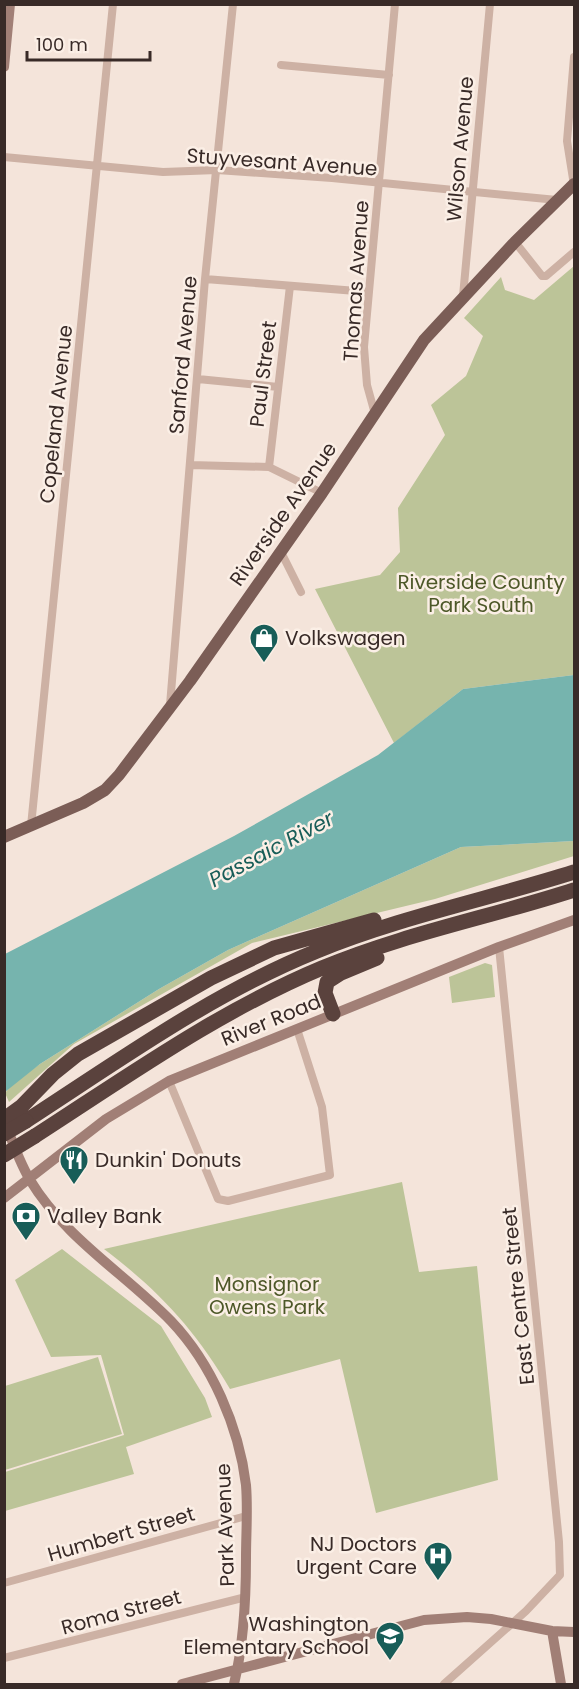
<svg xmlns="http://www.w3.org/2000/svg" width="579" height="1689" viewBox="0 0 579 1689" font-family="Poppins,sans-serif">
<rect width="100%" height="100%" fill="#f4e4da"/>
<path fill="#bcc498" d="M 574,266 L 574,675 L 463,689 L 394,743 L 315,589 L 380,575 L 400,552 L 398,508 L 445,435 L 431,405 L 466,376 L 483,336 L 464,318 L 501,277 L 505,290 L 534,300 Z
M 574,841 L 574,856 L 435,899 L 252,943 L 74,1044 L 9,1102 L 5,1093 L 14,1082 L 40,1064 L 159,989 L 228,950 L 461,847 Z
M 485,963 L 492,965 L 495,997 L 452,1003 L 449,977 Z
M 402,1182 L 419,1272 L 477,1266 L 498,1480 L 376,1513 L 340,1359 L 230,1389 C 195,1329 158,1290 104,1249 Z
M 62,1249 L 161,1326 L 205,1398 L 212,1417 L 126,1447 L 134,1474 L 5,1511 L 5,1472 L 124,1435 L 101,1355 L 51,1357 L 15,1280 Z
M 98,1357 L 122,1434 L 5,1470 L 5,1386 Z"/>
<path fill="#76b4ae" d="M 574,675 L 574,841 L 461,847 L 228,950 L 159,989 L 40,1064 L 5,1092 L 5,954 L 234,836 L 378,755 L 463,689 Z"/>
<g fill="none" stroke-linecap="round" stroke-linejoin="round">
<path stroke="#cdb1a4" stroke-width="8" d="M 281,65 L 389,75
M 4,157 L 163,172 L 217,170 L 332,178 L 557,200
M 574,185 L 567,141 L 574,57
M 515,242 L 542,276 L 546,276 L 574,252
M 205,279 L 369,292
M 463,296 L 490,4
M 198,379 L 278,387
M 375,414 L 367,385 L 364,347 L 395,4
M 190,465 L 269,467 L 322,493
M 269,467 L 290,286
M 281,552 L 301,592
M 170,705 L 205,279 L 233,4
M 31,826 L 113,4
M 169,1081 L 218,1199 L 228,1201 L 330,1175 L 322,1107 L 297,1029
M 4,1583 L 246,1516
M 4,1658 L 246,1597
M 444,1684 L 526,1611 L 560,1575 L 559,1542 L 499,947"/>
<path stroke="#a17f76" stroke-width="10" d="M 4,67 L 10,4
M 6,1125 C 13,1144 20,1163 30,1180 C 65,1238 124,1273 171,1321 C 212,1364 239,1427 246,1485 C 248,1509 246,1534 246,1558 C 246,1600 244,1643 234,1684
M 4,1198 L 106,1119 L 169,1081 L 499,947 L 574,920
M 552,1631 L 561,1684
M 182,1684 L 424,1620 L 467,1617 L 491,1619 L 552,1631 L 574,1632"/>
<path stroke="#7b5d56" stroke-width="12" d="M 4,837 L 83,803 L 105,790 L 119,775 L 190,681 L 322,493 L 424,340 L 515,242 L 574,184"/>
<path stroke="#5a423d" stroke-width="15" d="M 333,1014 L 325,993 L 327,982 L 341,973 L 377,958
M 4,1119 L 22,1106 L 53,1074 L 78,1054 L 211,978 L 274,948 L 374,920
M 26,1121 C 120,1060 213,993 317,951 C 400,917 489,899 574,872
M 35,1136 C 128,1076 219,1011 322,968 C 403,934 491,917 574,890"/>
<path stroke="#5a423d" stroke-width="15" d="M 4,1134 L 26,1121
M 4,1155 L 35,1136"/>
</g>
<defs>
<g id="shop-pin" transform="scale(1.5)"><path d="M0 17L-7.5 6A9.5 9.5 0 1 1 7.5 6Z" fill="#185d58" stroke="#fbefe6"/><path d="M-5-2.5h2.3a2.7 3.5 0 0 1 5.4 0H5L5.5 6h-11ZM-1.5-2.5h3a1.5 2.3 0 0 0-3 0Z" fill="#fff"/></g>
<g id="restaurant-pin" transform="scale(1.5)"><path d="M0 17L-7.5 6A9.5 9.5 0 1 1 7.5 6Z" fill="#185d58" stroke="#fbefe6"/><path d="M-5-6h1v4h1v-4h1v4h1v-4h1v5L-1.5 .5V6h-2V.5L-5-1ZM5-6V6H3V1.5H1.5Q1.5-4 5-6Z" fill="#fff"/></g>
<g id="bank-pin" transform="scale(1.5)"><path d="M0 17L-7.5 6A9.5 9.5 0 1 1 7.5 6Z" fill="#185d58" stroke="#fbefe6"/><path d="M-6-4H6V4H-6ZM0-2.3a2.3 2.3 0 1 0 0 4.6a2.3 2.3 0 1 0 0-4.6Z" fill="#fff"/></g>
<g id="hospital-pin" transform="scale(1.5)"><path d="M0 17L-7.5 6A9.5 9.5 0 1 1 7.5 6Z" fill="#185d58" stroke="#fbefe6"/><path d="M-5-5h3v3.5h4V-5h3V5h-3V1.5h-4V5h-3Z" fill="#fff"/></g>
<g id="school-pin" transform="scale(1.5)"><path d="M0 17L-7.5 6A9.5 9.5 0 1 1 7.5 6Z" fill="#185d58" stroke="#fbefe6"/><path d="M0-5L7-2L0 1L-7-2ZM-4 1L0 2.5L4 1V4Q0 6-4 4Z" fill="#fff"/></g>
</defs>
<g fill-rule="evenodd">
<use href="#shop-pin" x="264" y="638"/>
<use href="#restaurant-pin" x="74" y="1160"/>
<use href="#bank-pin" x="26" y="1216"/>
<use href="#hospital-pin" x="438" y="1556"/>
<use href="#school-pin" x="390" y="1636"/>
</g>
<g text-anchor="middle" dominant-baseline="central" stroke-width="5" stroke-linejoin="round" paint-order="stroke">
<g font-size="20" fill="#382a27" stroke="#fbefe6">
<text transform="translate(460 149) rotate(-85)">Wilson Avenue</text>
<text transform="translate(282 162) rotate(4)">Stuyvesant Avenue</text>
<text transform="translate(356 281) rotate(-86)">Thomas Avenue</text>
<text transform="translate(183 355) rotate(-85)">Sanford Avenue</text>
<text transform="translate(263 374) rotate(-83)">Paul Street</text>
<text transform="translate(56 414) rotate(-84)">Copeland Avenue</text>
<text transform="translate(283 514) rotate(-55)">Riverside Avenue</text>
<text transform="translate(271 1020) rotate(-22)">River Road</text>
<text transform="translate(518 1296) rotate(-96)">East Centre Street</text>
<text transform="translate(225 1525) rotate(-92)">Park Avenue</text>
<text transform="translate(121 1534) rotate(-16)">Humbert Street</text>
<text transform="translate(121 1612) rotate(-15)">Roma Street</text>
</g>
<g font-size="20" fill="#4d5828" stroke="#fbefe6">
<text x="481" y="582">Riverside County<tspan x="481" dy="23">Park South</tspan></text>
<text x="267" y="1284">Monsignor<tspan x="267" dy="23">Owens Park</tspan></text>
</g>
<g font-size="20" fill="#382a27" stroke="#fbefe6" text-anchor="start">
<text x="285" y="638">Volkswagen</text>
<text x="95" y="1160">Dunkin' Donuts</text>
<text x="47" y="1216">Valley Bank</text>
<text x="417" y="1544" text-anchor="end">NJ Doctors<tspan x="417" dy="23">Urgent Care</tspan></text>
<text x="369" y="1624" text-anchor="end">Washington<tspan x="369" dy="23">Elementary School</tspan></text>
</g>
<g font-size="21" font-style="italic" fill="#185d58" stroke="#fbefe6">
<text transform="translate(271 849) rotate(-28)">Passaic River</text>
</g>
</g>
<rect width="579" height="1689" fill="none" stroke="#382a27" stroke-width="12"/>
<path d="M27 51v9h123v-9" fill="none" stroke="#382a27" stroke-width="3"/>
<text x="36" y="51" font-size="18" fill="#382a27" stroke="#fbefe6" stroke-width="4.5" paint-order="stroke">100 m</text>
</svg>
